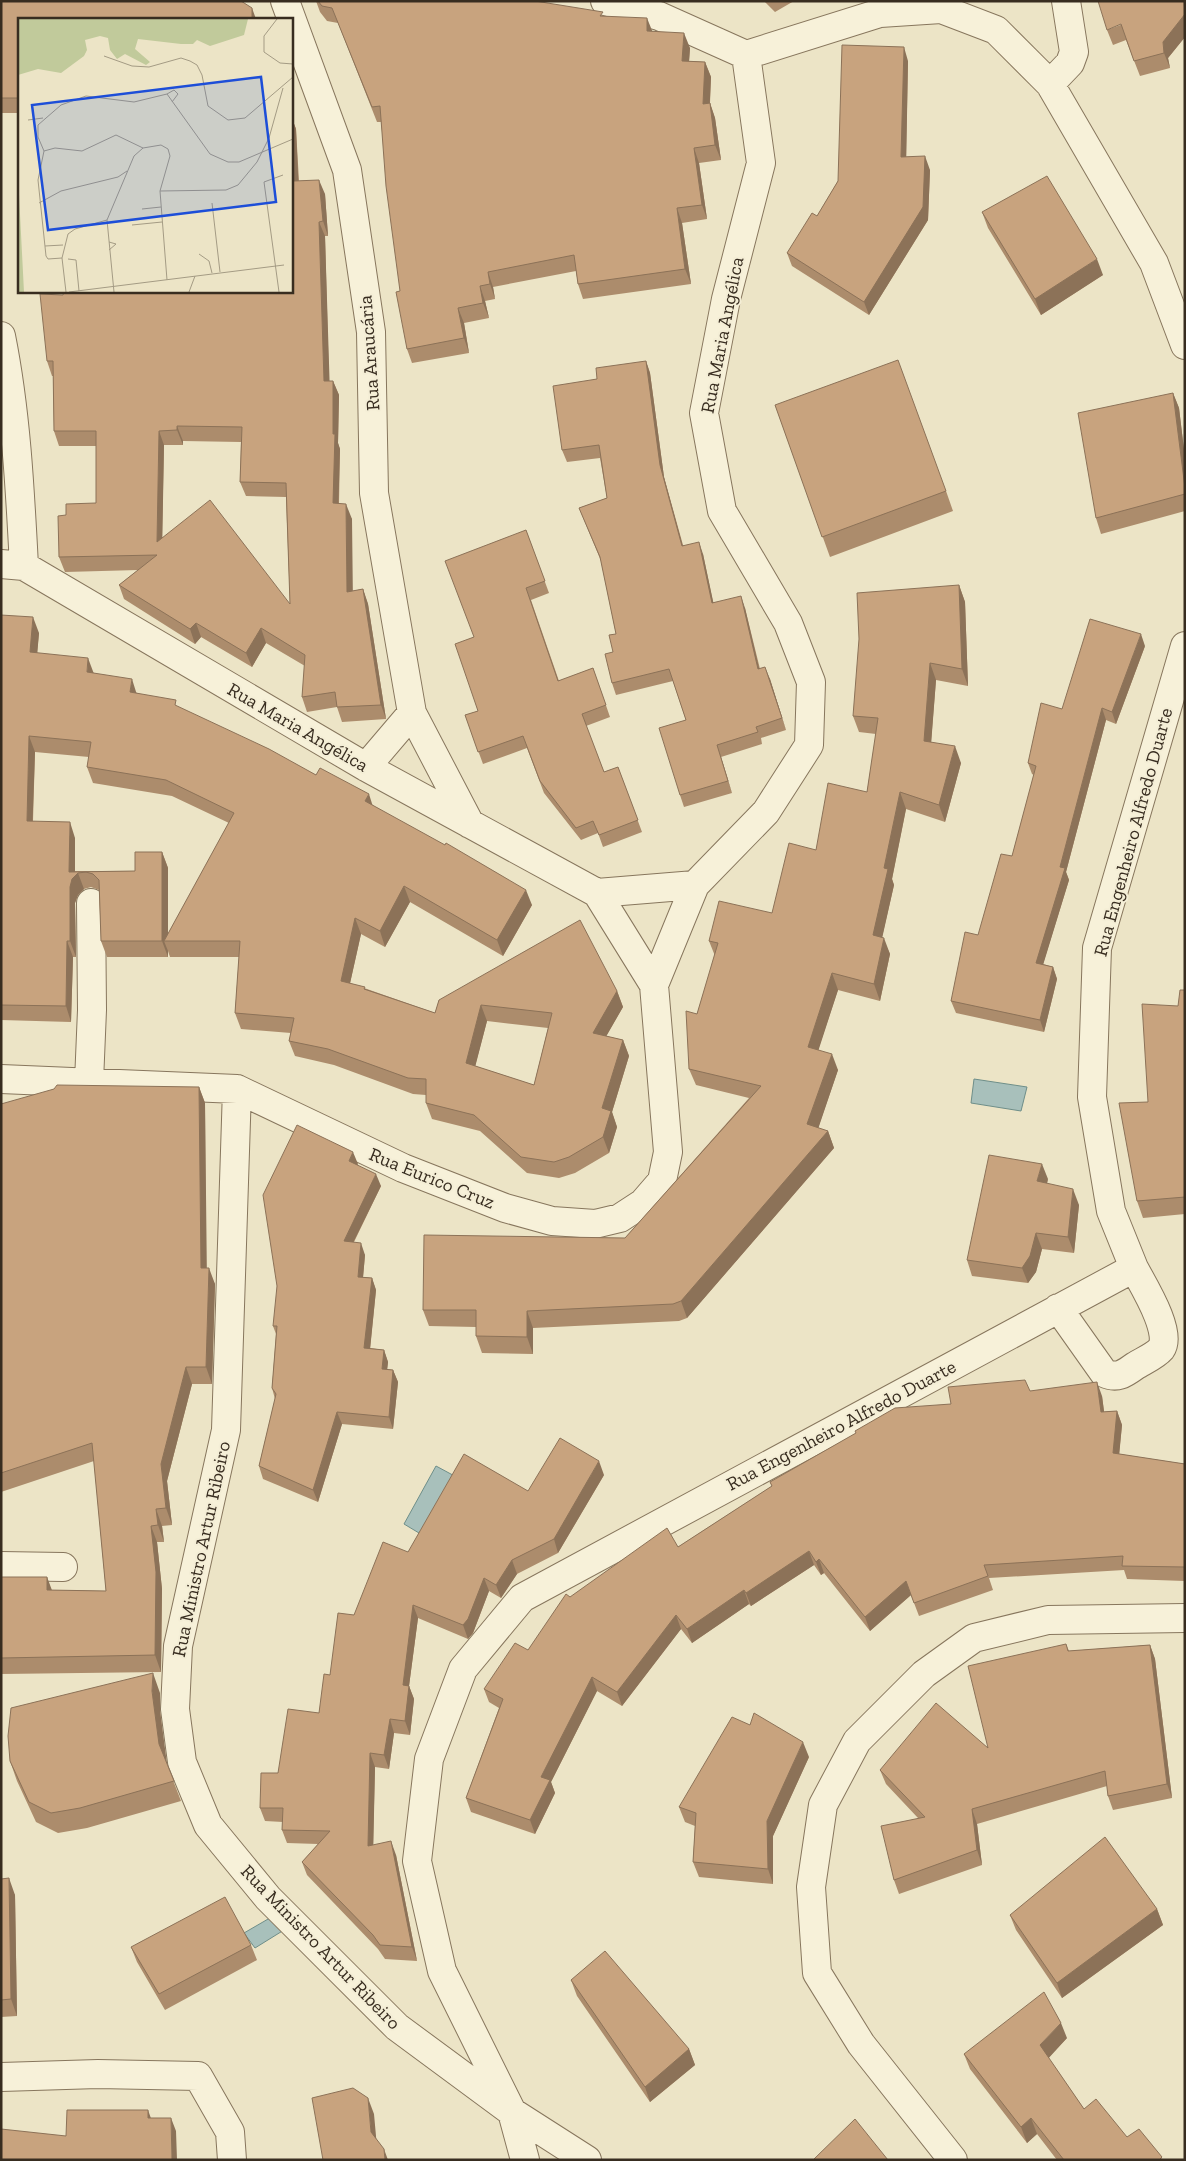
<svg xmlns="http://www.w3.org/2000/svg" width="1186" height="2161" viewBox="0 0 1186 2161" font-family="'Zilla Slab',serif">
<rect width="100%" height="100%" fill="#ece4c6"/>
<path fill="#a8c0bb" stroke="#6e8e89" d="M 974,1079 L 1027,1087 L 1021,1111 L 971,1103 Z
M 436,1466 L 462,1480 L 429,1539 L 404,1524 Z
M 275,1915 L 284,1930 L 255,1948 L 244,1933 Z"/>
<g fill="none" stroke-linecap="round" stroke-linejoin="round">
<g stroke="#87765d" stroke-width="30">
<path id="minor" d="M 285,1 L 347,170 L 371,332 L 374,493 L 412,713 L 470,824
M 605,1 L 659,16 L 746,55 L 761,163 L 726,299 L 704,413 L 722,511 L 788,623 L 811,682 L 809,745 L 766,812 L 695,885 L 654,985
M 746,55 L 880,13 L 941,9 L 996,30 L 1050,84 L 1154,263 L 1185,345
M 1050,84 L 1070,63 L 1074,52 L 1066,1
M 1,336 C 16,411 20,489 24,566
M 1,564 L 24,566 L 366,767 L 597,893 L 654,985 L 668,1152 L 662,1181 L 643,1203 L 620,1218 L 595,1224 L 552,1221 L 505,1208 L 403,1168 L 237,1089 L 1,1079
M 366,767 L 412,713
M 597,893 L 695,885
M 89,1082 L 92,1010 L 91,903
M 237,1089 L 226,1430 L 178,1646 L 175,1709 L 182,1762 L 208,1825 L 268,1898 L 397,2027 L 512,2112 L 587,2160
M 1058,1308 L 1104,1373 C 1117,1379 1124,1374 1135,1366 C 1143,1361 1155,1356 1161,1349 C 1173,1333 1143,1285 1134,1268
M 1,1566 L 63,1567
M 1,2077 L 98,2074 L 198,2076 L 230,2132 L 232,2160
M 525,2160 L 512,2112 L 442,1971 L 417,1861 L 429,1759 L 463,1669 L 522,1598 L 1134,1268 L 1111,1211 L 1092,1097 L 1097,948 L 1185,646
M 953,2160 L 861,2044 L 817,1973 L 811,1887 L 823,1805 L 857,1741 L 924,1674 L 974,1638 L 1048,1620 L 1185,1618"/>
</g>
<use href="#minor" stroke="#f7f1d9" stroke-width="28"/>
</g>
<path fill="#ac8c6c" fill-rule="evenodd" d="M 1,1 L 19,19 L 19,113 L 1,113 Z
M 316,1 L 535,1 L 604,16 L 652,31 L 690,48 L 689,61 L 705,62 L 711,77 L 710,103 L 715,118 L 721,160 L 699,163 L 707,219 L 682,223 L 691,284 L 583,299 L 578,284 L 576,271 L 493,287 L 495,299 L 485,301 L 489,318 L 464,323 L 469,353 L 412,363 L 407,349 L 381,122 L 377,122 L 338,23 L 327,21 L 320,12 Z
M 764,1 L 794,1 L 775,12 Z
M 1185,1 L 1185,37 L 1168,58 L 1170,68 L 1140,76 L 1126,40 L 1113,45 L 1107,30 Z
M 908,61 L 906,157 L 930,170 L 928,220 L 869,315 L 792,266 L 787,253 L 817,216 L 838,181 Z
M 291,116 L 296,129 L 299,181 L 325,194 L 328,236 L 325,236 L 329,381 L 333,381 L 339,395 L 338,443 L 340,449 L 339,504 L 352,519 L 352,591 L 363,589 L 368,604 L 386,719 L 342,722 L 337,707 L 307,712 L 302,697 L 305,666 L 266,643 L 252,667 L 201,637 L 195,644 L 124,599 L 119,585 L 138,570 L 65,572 L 59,557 L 66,515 L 96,503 L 96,446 L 59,446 L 54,431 L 53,376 L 52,376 L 47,361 L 63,295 L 291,291 ZM 183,441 L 241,442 L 240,482 L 246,496 L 286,497 L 290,604 L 162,537 L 164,445 L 183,445 Z
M 982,212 L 1103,275 L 1041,315 L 988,228 Z
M 646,361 L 650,373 L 664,477 L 683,545 L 703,554 L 713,602 L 745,608 L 760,669 L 770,679 L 786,730 L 761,738 L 762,744 L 721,757 L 732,793 L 684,807 L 680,795 L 686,720 L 673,681 L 616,695 L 612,683 L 613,652 L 616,634 L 601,561 L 579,508 L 607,498 L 600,458 L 567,462 L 562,450 L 597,379 Z
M 1173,393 L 1179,408 L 1185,458 L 1185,511 L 1101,534 L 1096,518 Z
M 775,405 L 946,491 L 953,511 L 830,557 Z
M 526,530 L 549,593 L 531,600 L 559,681 L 593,668 L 610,717 L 586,726 L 604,772 L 618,767 L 642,832 L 603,847 L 598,833 L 581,840 L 544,793 L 527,748 L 483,764 L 465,715 L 478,711 L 474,637 Z
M 959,585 L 965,602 L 968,686 L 936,680 L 931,742 L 961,763 L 945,822 L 906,809 L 892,879 L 894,885 L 882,937 L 890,954 L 880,1001 L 838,990 L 818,1050 L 838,1070 L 818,1128 L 828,1131 L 834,1148 L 687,1318 L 679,1321 L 533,1328 L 533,1354 L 482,1353 L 476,1336 L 476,1327 L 429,1326 L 423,1310 L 625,1238 L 749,1098 L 696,1085 L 689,1069 L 697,1014 L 715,956 L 709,941 L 772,913 L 816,850 L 867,792 L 876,734 L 859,732 L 853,716 Z
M 1,615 L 39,633 L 37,653 L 94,673 L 137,693 L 178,707 L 316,775 L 372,805 L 532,905 L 503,956 L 410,902 L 385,947 L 361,934 L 350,983 L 435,1013 L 439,1000 L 617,991 L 623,1007 L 606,1036 L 623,1040 L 629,1056 L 612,1112 L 617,1127 L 609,1153 L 575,1173 L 559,1178 L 527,1173 L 480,1131 L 432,1119 L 426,1103 L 426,1095 L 413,1094 L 334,1065 L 295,1056 L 289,1041 L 291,1033 L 241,1029 L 235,1013 L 239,957 L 170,957 L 168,951 L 168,957 L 107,957 L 101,941 L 99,890 L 91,887 L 84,889 L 78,895 L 75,903 L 76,957 L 73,957 L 71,1022 L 1,1020 ZM 35,752 L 89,757 L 87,767 L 93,783 L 172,796 L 229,823 L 168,934 L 168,868 L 162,852 L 135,871 L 75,871 L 75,838 L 33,821 ZM 487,1021 L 548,1028 L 534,1085 L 475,1066 Z
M 1145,646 L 1116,724 L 1106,720 L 1066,872 L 1069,880 L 1043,964 L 1053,967 L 1057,979 L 1044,1032 L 956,1013 L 951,1001 L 1012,856 L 1034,775 L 1032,774 L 1028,763 L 1062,709 Z
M 1185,990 L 1185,1214 L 1143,1218 L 1137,1201 L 1148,1102 L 1178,1006 Z
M 199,1087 L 205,1103 L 206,1268 L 215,1284 L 212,1384 L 192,1384 L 167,1481 L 172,1525 L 162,1526 L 164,1542 L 157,1542 L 162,1589 L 161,1672 L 1,1674 L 1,1577 L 47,1577 L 51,1590 L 106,1591 L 94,1461 L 1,1492 L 1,1104 Z
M 358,1164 L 357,1165 L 381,1186 L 354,1242 L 365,1255 L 363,1277 L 372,1278 L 376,1290 L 370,1348 L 384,1350 L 388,1362 L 387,1369 L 393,1370 L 398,1382 L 393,1429 L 342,1424 L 318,1502 L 263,1479 L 259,1466 L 275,1399 L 272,1388 L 276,1334 L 273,1326 Z
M 1048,1179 L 1047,1184 L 1079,1205 L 1074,1253 L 1042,1249 L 1036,1272 L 1028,1283 L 972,1276 L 967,1260 Z
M 1030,1391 L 1102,1396 L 1104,1412 L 1117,1411 L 1122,1425 L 1119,1454 L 1185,1464 L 1185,1581 L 1127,1579 L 1124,1570 L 989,1578 L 993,1590 L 919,1616 L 911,1595 L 870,1631 L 824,1573 L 821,1575 L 814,1565 L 751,1606 L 749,1604 L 692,1643 L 681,1629 L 622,1706 L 597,1691 L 551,1782 L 555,1793 L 535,1834 L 471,1812 L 466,1798 L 499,1708 L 489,1702 L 484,1689 L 528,1650 L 570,1597 L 678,1547 L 772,1486 L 770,1482 L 951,1404 Z
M 604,1475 L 558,1553 L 517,1574 L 501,1598 L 489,1591 L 473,1633 L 468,1639 L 418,1618 L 409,1686 L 414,1699 L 410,1735 L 394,1733 L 389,1769 L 375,1767 L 373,1845 L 396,1855 L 417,1961 L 385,1959 L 378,1949 L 307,1875 L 302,1862 L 318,1844 L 287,1843 L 282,1830 L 283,1822 L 265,1821 L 260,1808 L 278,1773 L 319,1713 L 330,1675 L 354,1615 L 408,1552 L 528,1491 Z
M 1066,1644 L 1069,1651 L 1150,1645 L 1155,1659 L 1172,1798 L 1113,1810 L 1108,1796 L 1107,1786 L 977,1824 L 982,1865 L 899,1894 L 894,1880 L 918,1818 L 886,1784 L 880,1770 L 988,1748 Z
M 160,1693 L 160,1711 L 166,1762 L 181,1801 L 87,1828 L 58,1833 L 36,1822 L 17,1781 L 10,1761 Z
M 809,1757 L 773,1836 L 773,1884 L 699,1877 L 693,1862 L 695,1826 L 685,1822 L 679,1807 Z
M 1,1879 L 15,1895 L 17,2016 L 1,2017 Z
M 1157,1909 L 1163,1925 L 1062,1998 L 1016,1930 L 1010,1915 Z
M 251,1945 L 257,1960 L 165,2010 L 137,1962 L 131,1947 Z
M 571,1980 L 689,2049 L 695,2065 L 650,2102 L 577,1996 Z
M 1067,2038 L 1048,2058 L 1084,2109 L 1127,2137 L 1164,2160 L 1057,2160 L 1037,2134 L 1027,2143 L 970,2069 L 964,2054 Z"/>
<path fill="#8c7258" d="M 252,8 L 256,19 L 252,19 Z
M 1185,14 L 1185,37 L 1168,58 L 1170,68 L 1164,53 L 1163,42 Z
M 647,18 L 653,33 L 647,31 Z
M 684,33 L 690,48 L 688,76 L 682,61 Z
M 904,47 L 908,61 L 906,170 L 901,157 Z
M 705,62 L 711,77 L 709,119 L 703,104 Z
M 710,103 L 715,118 L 721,160 L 715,145 Z
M 291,116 L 296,129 L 299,196 L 294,181 Z
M 694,148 L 699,163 L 707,219 L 702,205 Z
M 925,156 L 930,170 L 928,220 L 869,315 L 864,302 Z
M 319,180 L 325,194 L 328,236 L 323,221 Z
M 677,208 L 682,223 L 691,284 L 685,269 Z
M 319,222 L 325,236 L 330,395 L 324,381 Z
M 1097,259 L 1103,275 L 1041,315 L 1035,299 Z
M 488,272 L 493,287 L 495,299 L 490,284 Z
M 480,286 L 485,301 L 489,318 L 483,303 Z
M 458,308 L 464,323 L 469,353 L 464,338 Z
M 646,361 L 650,373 L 664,477 L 686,558 L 682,546 L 660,465 Z
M 333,381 L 339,395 L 338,443 L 340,449 L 338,518 L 333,503 Z
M 1173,393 L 1179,408 L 1185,458 L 1185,488 Z
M 177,426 L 183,441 L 183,445 L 177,430 Z
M 159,431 L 164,445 L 162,557 L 157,542 Z
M 346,504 L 352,519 L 353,606 L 347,592 Z
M 699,542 L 703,554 L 716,615 L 712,603 Z
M 959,585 L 965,602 L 968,686 L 962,669 Z
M 363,589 L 368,604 L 386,719 L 381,705 Z
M 741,596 L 745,608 L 762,681 L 758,669 Z
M 33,617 L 39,633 L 36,668 L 30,652 Z
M 196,623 L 201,637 L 195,644 L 190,629 Z
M 261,628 L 266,643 L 252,667 L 246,653 Z
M 1141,634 L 1145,646 L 1116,724 L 1112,712 Z
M 88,658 L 94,674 L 87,672 Z
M 930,663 L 936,680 L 930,758 L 924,741 Z
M 765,667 L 770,679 L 786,730 Z
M 132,679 L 137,695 L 130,692 Z
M 1102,708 L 1106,720 L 1066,872 L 1069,880 L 1040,975 L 1036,963 L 1060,867 Z
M 29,736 L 35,752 L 32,837 L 27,821 Z
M 717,745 L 721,757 L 732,793 L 728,781 Z
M 955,746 L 961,763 L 945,822 L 939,805 Z
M 900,792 L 906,809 L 892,879 L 894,885 L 879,952 L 873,935 L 884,868 Z
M 369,794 L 374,810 L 365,801 Z
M 70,822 L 75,838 L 75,876 L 78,873 L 84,889 L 78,895 L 75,903 L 76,957 L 70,941 L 69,872 Z
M 162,852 L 168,868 L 168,941 L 164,941 L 168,951 L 168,957 L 162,941 Z
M 404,886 L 410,902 L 385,947 L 380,931 Z
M 526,890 L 532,905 L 503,956 L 497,940 Z
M 355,918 L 361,934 L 347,997 L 341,981 Z
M 884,938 L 890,954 L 880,1001 L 874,984 Z
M 67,941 L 73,957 L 71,1022 L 66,1006 Z
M 1053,967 L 1057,979 L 1044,1032 L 1040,1020 Z
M 832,973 L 838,990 L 814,1064 L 808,1047 Z
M 617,991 L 623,1007 L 599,1049 L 593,1033 Z
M 481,1005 L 487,1021 L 472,1079 L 466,1063 Z
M 623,1040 L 629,1056 L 612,1112 L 617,1127 L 609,1153 L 603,1137 L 602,1108 Z
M 832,1054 L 838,1070 L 814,1141 L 807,1124 Z
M 199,1087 L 205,1103 L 207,1284 L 201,1268 Z
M 828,1131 L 834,1148 L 687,1318 L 681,1301 Z
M 353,1152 L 358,1164 L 354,1173 L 349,1161 Z
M 1042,1164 L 1048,1179 L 1043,1197 L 1037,1181 Z
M 376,1174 L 381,1186 L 348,1253 L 344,1241 Z
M 1073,1189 L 1079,1205 L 1074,1253 L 1068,1237 Z
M 1036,1233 L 1042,1249 L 1036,1272 L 1028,1283 L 1022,1268 Z
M 361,1243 L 365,1255 L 362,1289 L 358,1277 Z
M 209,1268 L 215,1284 L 212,1384 L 206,1367 Z
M 372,1278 L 376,1290 L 369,1360 L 364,1348 Z
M 527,1311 L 533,1328 L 533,1354 L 527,1337 Z
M 384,1350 L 388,1362 L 386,1381 L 382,1369 Z
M 186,1367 L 192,1384 L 167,1481 L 172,1525 L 166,1508 L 161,1464 Z
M 393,1370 L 398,1382 L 393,1429 L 389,1417 Z
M 1097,1382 L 1102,1396 L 1106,1426 L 1101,1412 Z
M 1117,1411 L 1122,1425 L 1118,1467 L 1113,1453 Z
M 337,1412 L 342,1424 L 318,1502 L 313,1490 Z
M 599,1461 L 604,1475 L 558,1553 L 554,1539 Z
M 156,1509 L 162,1526 L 164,1542 L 158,1525 Z
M 151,1526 L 157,1542 L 162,1589 L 161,1672 L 155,1655 Z
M 809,1551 L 814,1565 L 751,1606 L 746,1593 Z
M 819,1559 L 824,1573 L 821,1575 L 816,1562 Z
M 512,1560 L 517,1574 L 501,1598 L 496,1585 Z
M 47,1577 L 53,1593 L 47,1590 Z
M 484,1578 L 489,1591 L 473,1633 L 468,1639 L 463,1625 Z
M 906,1581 L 911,1595 L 870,1631 L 865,1617 Z
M 744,1590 L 749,1604 L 692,1643 L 687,1629 Z
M 413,1605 L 418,1618 L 409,1686 L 414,1699 L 410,1735 L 405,1721 L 403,1685 Z
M 676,1615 L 681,1629 L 622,1706 L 617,1692 Z
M 1150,1645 L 1155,1659 L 1172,1798 L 1167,1784 Z
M 153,1673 L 160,1693 L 160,1711 L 167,1764 L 159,1744 L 152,1691 Z
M 592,1677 L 597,1691 L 551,1782 L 555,1793 L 535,1834 L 530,1820 L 541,1777 Z
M 390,1719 L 394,1733 L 389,1769 L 384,1755 Z
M 803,1742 L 809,1757 L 773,1836 L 773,1884 L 768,1869 L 767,1821 Z
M 370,1753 L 375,1767 L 373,1860 L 368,1846 Z
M 972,1809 L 977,1824 L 982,1865 L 977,1850 Z
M 391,1841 L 396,1855 L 417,1961 L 412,1947 Z
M 9,1878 L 15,1895 L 17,2016 L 11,1999 Z
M 1157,1909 L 1163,1925 L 1062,1998 L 1057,1983 Z
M 1061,2023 L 1067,2038 L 1046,2061 L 1040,2045 Z
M 689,2049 L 695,2065 L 650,2102 L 645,2087 Z
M 368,2098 L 374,2114 L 377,2147 L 371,2132 Z
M 148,2110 L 153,2124 L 148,2118 Z
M 171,2118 L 176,2131 L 177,2160 L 172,2160 Z
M 1031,2118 L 1037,2134 L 1027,2143 L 1021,2127 Z
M 384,2149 L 388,2160 L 385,2160 Z"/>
<path fill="#c8a37e" stroke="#8c7258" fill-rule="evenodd" d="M 1,1 L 241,1 L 252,8 L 252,19 L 19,19 L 19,98 L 1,98 Z
M 318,1 L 535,1 L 603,12 L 600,16 L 647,18 L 647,31 L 684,33 L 682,61 L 705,62 L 703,104 L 710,103 L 715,145 L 694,148 L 702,205 L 677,208 L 685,269 L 578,284 L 574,255 L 488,272 L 490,284 L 480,286 L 483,303 L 458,308 L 464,338 L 407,349 L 396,292 L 400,291 L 386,186 L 380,106 L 372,107 L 332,8 L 322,6 Z
M 1098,1 L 1184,1 L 1185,14 L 1163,42 L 1164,53 L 1134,61 L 1121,24 L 1107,30 Z
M 842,45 L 904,47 L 901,157 L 925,156 L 923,207 L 864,302 L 787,253 L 812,213 L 817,216 L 838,181 Z
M 291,128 L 294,181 L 319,180 L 323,221 L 319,222 L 324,381 L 333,381 L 333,434 L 335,434 L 333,503 L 346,504 L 347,592 L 363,589 L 381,705 L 337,707 L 335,692 L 302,697 L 305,655 L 261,628 L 246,653 L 196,623 L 190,629 L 119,585 L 157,555 L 59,557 L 58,516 L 66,515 L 66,504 L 96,503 L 96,431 L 54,431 L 53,361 L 47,361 L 40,294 L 63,295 L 64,291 L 291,291 ZM 177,426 L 242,427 L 240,482 L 286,483 L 290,604 L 210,500 L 157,542 L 159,431 L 177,430 Z
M 1047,176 L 1097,259 L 1035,299 L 982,212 Z
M 898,360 L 946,491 L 822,537 L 775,405 Z
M 646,361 L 660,465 L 682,546 L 699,542 L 712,603 L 741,596 L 758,669 L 765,667 L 782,718 L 756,727 L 758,732 L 717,745 L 728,781 L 680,795 L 659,728 L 686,720 L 669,669 L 612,683 L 605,654 L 613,652 L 609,635 L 616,634 L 600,557 L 579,508 L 607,498 L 599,445 L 562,450 L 553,386 L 597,379 L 596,368 Z
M 1173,393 L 1185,488 L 1185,494 L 1096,518 L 1078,413 Z
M 526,530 L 545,581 L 526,588 L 558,681 L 593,668 L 606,705 L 582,714 L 604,772 L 618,767 L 638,820 L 599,835 L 593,821 L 576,828 L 540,781 L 523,736 L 478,752 L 465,715 L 478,711 L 455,644 L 474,637 L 445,561 Z
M 959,585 L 962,669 L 930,663 L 924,741 L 955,746 L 939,805 L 900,792 L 884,868 L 888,869 L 873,935 L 884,938 L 874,984 L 832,973 L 808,1047 L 832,1054 L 807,1124 L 828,1131 L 681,1301 L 673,1304 L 527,1311 L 527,1337 L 476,1336 L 476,1310 L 423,1310 L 424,1235 L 625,1238 L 761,1086 L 689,1069 L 686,1011 L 697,1014 L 718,943 L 709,941 L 719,901 L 772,913 L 789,843 L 816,850 L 828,783 L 867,792 L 878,718 L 853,716 L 859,639 L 857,593 Z
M 1,615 L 33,617 L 30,652 L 88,658 L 87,672 L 132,679 L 130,692 L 176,700 L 175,705 L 269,749 L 316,775 L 320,768 L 369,794 L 365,801 L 445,845 L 446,843 L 526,890 L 497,940 L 404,886 L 380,931 L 355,918 L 341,981 L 365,987 L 364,989 L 435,1013 L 439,1000 L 580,920 L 617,991 L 593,1033 L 623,1040 L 602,1108 L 611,1111 L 603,1137 L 569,1157 L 554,1162 L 521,1157 L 474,1115 L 426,1103 L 426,1079 L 408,1078 L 328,1049 L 289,1041 L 294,1018 L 235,1013 L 240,941 L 164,941 L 234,813 L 166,780 L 87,767 L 91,742 L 29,736 L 27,821 L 70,822 L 69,872 L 135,871 L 135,852 L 162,852 L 162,941 L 101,941 L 99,880 L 93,874 L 86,872 L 78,873 L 72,879 L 70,887 L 70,941 L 67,941 L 66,1006 L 1,1005 ZM 481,1005 L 552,1013 L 534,1085 L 466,1063 Z
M 1090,619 L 1141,634 L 1112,712 L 1102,708 L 1060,867 L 1065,868 L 1036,963 L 1053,967 L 1040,1020 L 951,1001 L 965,932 L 978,935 L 1001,854 L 1012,856 L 1036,766 L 1028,763 L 1041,703 L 1062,709 Z
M 1180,990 L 1185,990 L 1185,1197 L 1137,1201 L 1119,1103 L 1148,1102 L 1142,1004 L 1178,1006 Z
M 57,1085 L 199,1087 L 201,1268 L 209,1268 L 206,1367 L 186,1367 L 161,1464 L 166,1508 L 156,1509 L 158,1525 L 151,1526 L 156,1572 L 155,1655 L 1,1658 L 1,1577 L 47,1577 L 47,1590 L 106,1591 L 92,1443 L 1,1473 L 1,1104 L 54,1089 Z
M 297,1125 L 353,1152 L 349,1161 L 376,1174 L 344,1241 L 361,1243 L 358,1277 L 372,1278 L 364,1348 L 384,1350 L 382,1369 L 393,1370 L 389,1417 L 337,1412 L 313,1490 L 259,1466 L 276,1394 L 272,1388 L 277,1326 L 273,1326 L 277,1286 L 263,1195 Z
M 989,1155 L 1042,1164 L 1037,1181 L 1073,1189 L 1068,1237 L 1036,1233 L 1030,1256 L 1022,1268 L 967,1260 Z
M 1025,1380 L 1030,1391 L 1097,1382 L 1101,1412 L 1117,1411 L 1113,1453 L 1185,1464 L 1185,1567 L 1122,1566 L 1123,1556 L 984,1565 L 988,1576 L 914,1603 L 906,1581 L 865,1617 L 819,1559 L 816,1562 L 809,1551 L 746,1593 L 744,1590 L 687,1629 L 676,1615 L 617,1692 L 592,1677 L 541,1777 L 550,1780 L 530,1820 L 466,1798 L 503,1699 L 484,1689 L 515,1643 L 528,1650 L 566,1594 L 570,1597 L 667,1528 L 678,1547 L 772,1486 L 770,1482 L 856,1433 L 855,1431 L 895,1408 L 951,1404 L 948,1387 Z
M 560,1438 L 599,1461 L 554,1539 L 512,1560 L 496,1585 L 484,1578 L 468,1619 L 463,1625 L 413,1605 L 403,1685 L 409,1686 L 405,1721 L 390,1719 L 384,1755 L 370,1753 L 368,1846 L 391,1841 L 412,1947 L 380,1945 L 373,1935 L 302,1862 L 330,1831 L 282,1830 L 283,1808 L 260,1808 L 261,1773 L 278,1773 L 288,1709 L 319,1713 L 324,1674 L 330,1675 L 338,1613 L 354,1615 L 383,1542 L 408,1552 L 464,1454 L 528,1491 Z
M 1066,1644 L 1068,1651 L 1150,1645 L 1167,1784 L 1108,1796 L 1105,1771 L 972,1809 L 977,1850 L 894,1880 L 881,1826 L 925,1817 L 880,1770 L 936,1703 L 988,1748 L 968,1666 Z
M 153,1673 L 152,1691 L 159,1744 L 174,1781 L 80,1808 L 51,1813 L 29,1802 L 10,1761 L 8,1736 L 11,1708 Z
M 754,1713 L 803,1742 L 767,1821 L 768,1869 L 693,1862 L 696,1813 L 679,1807 L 732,1717 L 750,1725 Z
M 1105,1837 L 1157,1909 L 1057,1983 L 1010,1915 Z
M 9,1878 L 11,1999 L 1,2000 L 1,1879 Z
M 225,1897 L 251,1945 L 159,1994 L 131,1947 Z
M 605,1951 L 689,2049 L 645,2087 L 571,1980 Z
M 1044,1992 L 1061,2023 L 1040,2045 L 1084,2109 L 1096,2099 L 1127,2137 L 1139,2129 L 1162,2157 L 1159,2160 L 1064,2160 L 1031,2118 L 1021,2127 L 964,2054 Z
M 353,2088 L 368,2098 L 371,2132 L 384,2149 L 385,2160 L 323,2160 L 312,2098 Z
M 67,2110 L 148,2110 L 148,2118 L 171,2118 L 172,2160 L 1,2160 L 1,2129 L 66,2136 Z
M 855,2119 L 888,2160 L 813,2160 Z"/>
<g text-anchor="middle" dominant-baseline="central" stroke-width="4" stroke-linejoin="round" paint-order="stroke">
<g font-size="19" fill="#382d20" stroke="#f4eed6">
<text transform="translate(722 335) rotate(-79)">Rua Maria Angélica</text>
<text transform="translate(369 353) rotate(-94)">Rua Araucária</text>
<text transform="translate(298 727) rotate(30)">Rua Maria Angélica</text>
<text transform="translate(1133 832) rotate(-75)">Rua Engenheiro Alfredo Duarte</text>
<text transform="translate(432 1178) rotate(22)">Rua Eurico Cruz</text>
<text transform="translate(841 1425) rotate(-28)">Rua Engenheiro Alfredo Duarte</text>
<text transform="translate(201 1549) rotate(-78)">Rua Ministro Artur Ribeiro</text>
<text transform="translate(321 1947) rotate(46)">Rua Ministro Artur Ribeiro</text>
</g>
</g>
<g transform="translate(18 18)">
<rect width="275" height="275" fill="#ece4c6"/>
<path d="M 0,1 L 230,1 L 226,17 L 192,28 L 179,22 L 175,26 L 163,26 L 120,21 L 117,31 L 132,44 L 128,47 L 107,36 L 99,41 L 92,32 L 90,20 L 82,18 L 67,22 L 69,32 L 66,38 L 43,55 L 20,51 L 0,57 ZM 0,157 L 6,274 L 0,274 Z" fill="#c1ca9b"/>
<path fill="none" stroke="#a49b84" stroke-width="1" d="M 259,1 L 246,18 L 246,34 L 262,45 L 275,46M 86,38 L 114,48 L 131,49 L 163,40 L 172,43 L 179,47 L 184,57 L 190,88 L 210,102 L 227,100 L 275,59M 149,76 L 156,72 L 160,76 L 154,84M 10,102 L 25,100M 26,133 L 20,119 L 20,107 L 43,87 L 68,78 L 116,84 L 149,76 L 192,136 L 210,144 L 221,144 L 275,121M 142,173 L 208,172 L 220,167 L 239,144 L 251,120 L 265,70M 21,185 L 43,173 L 100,159 L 109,153M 194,185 L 202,254M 124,191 L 143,189M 114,207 L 144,204M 91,224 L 98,226 L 91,232M 27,228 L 45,227M 181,236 L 191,243 L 194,255M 44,240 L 30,241 L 28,238 L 20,162 L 26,133 L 37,130 L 64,133 L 98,117 L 125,130M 50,241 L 58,242 L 61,273M 48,274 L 44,240 L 50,216 L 57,211 L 89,202M 51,274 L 266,247M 96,274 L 89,202 L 116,138 L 125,130 L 143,127 L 150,131 L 152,138 L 142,173 L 149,262M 171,274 L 177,258M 261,274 L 246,164 L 265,157"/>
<path fill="#1d4ed8" fill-opacity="0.15" stroke="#1d4ed8" stroke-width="2.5" d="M 243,59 L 258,184 L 30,212 L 14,87 Z"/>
<rect width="275" height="275" fill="none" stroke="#382d20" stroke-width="2.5"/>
</g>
<rect width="1186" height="2161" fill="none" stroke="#382d20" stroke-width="5"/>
</svg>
